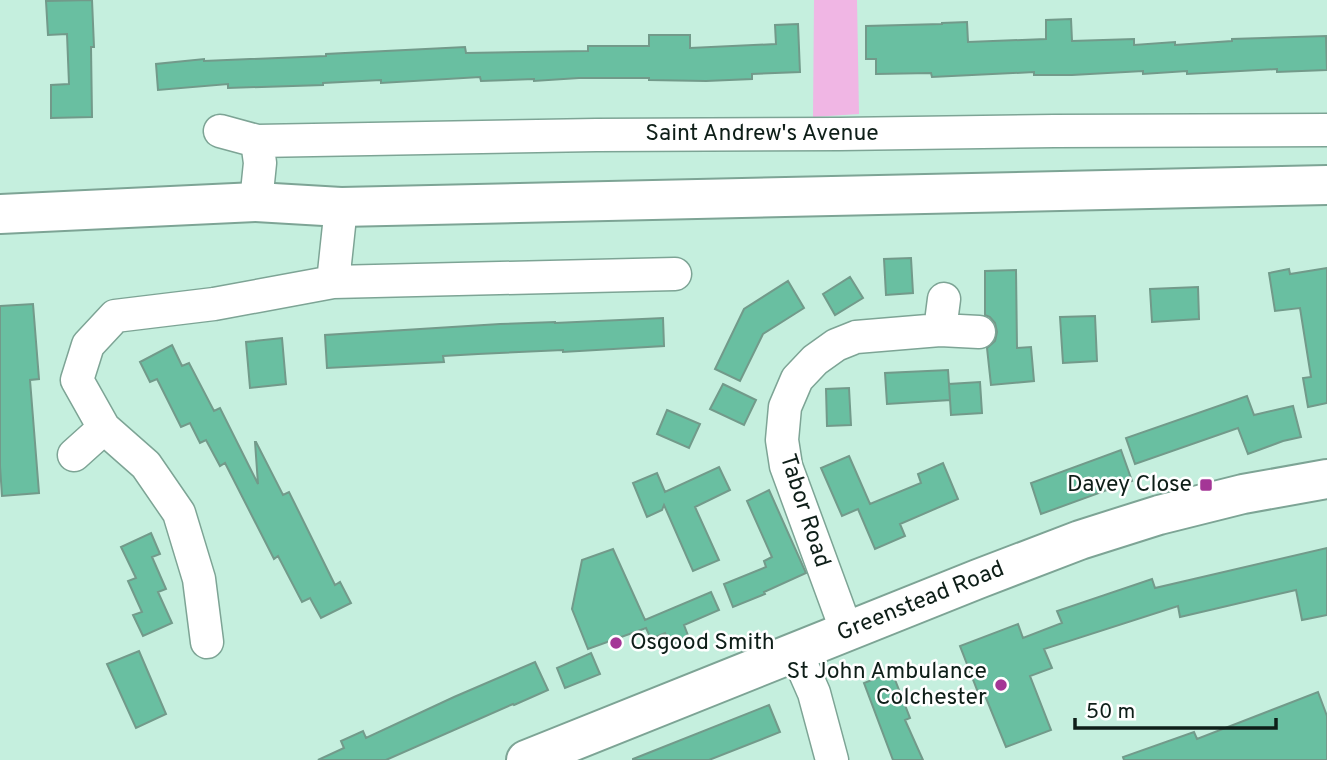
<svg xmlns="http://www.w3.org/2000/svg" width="1327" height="760" viewBox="0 0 1327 760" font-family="Overpass,sans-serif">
<rect width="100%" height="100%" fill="#c5efde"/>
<path fill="#f0b6e4" d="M 814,0 L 857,0 L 859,114 L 813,117 Z"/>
<path fill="#69bfa1" stroke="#729a8a" stroke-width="2" d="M 92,0 L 94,47 L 91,47 L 92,117 L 51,118 L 51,85 L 69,84 L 67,34 L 48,35 L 46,1 Z
M 1071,19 L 1072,41 L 1134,39 L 1134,45 L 1175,42 L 1175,45 L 1232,41 L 1232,39 L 1326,36 L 1327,70 L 1277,72 L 1277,69 L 1187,74 L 1187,71 L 1143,74 L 1143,71 L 1072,75 L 1034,75 L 1034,72 L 932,77 L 931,73 L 876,74 L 876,59 L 866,59 L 866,26 L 942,24 L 942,23 L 967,22 L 968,42 L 1046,39 L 1046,20 Z
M 798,24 L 800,72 L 752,74 L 752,79 L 706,81 L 649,80 L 649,78 L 579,78 L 534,81 L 534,79 L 481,81 L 480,77 L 381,83 L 381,80 L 323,83 L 323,85 L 228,88 L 228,84 L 158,90 L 156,64 L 204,59 L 204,61 L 326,56 L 326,54 L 465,47 L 466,53 L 588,51 L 588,46 L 649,46 L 649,35 L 690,35 L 690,48 L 776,44 L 775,25 Z
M 911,258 L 913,293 L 886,295 L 884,259 Z
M 1327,268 L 1327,403 L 1308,407 L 1303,378 L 1311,377 L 1300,308 L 1275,311 L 1269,273 L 1289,269 L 1290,274 Z
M 1016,270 L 1017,348 L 1031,347 L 1034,381 L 991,385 L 987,348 L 995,341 L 997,332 L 995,323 L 990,317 L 985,315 L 985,271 Z
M 850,277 L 863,298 L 835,315 L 823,294 Z
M 788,281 L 804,308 L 763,334 L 740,381 L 715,369 L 744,309 Z
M 1198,287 L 1199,319 L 1152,322 L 1150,289 Z
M 33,304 L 39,379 L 30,380 L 39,493 L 2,496 L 0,466 L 0,306 Z
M 1095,316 L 1097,361 L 1063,363 L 1060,317 Z
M 663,318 L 664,346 L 563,352 L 563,350 L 478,354 L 443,356 L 444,362 L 327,368 L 325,335 L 500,324 L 555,322 L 555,323 Z
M 282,338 L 286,384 L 250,388 L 246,342 Z
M 172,345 L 182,366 L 189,363 L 214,411 L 220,408 L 258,484 L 255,442 L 256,442 L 283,495 L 289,492 L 335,585 L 340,582 L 351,603 L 321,618 L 310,598 L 302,602 L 278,556 L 274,559 L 225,463 L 220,466 L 206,440 L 200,443 L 190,423 L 181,427 L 157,379 L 150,382 L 140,362 Z
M 948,370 L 950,400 L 887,404 L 885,373 Z
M 980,382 L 982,413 L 951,415 L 949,384 Z
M 723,384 L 756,400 L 744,425 L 710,409 Z
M 849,388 L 851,425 L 827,426 L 826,389 Z
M 1247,396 L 1254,415 L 1293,406 L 1301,437 L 1283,441 L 1248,454 L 1238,428 L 1135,464 L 1126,438 Z
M 667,410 L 700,424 L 689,448 L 657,434 Z
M 1121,450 L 1132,481 L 1041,514 L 1031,483 Z
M 849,456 L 870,504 L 921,483 L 918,474 L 943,463 L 958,499 L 900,524 L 905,536 L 875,549 L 858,509 L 842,516 L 821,468 Z
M 719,467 L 730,490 L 695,507 L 719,560 L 693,571 L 664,505 L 662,510 L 647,517 L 633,483 L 657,473 L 665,492 Z
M 769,490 L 806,573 L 764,592 L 765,594 L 733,607 L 724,584 L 766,567 L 764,561 L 772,557 L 747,501 Z
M 151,533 L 160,554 L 152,557 L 166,589 L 158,592 L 172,623 L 143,636 L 133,615 L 142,612 L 128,581 L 136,578 L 121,547 Z
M 1327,548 L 1327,615 L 1302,620 L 1296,590 L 1180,617 L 1178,606 L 1044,649 L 1052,668 L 1030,676 L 1051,730 L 1006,747 L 984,693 L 979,695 L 960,646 L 1018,624 L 1023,638 L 1062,623 L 1057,611 L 1152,579 L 1155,588 Z
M 613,549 L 645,620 L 711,592 L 719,610 L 684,625 L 689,638 L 670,646 L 665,633 L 651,639 L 646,628 L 588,649 L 572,609 L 582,560 Z
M 139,651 L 166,714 L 136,728 L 107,664 Z
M 591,653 L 600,674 L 565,688 L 557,668 Z
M 535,662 L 548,690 L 514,705 L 513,704 L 386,760 L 318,760 L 344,748 L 341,741 L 363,731 L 366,738 L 454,697 Z
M 892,672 L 910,718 L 905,720 L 923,760 L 893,760 L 864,683 Z
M 1318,692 L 1327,716 L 1327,760 L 1124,760 L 1123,757 L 1194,732 L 1197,739 Z
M 769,705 L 780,732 L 709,760 L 633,760 L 633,759 Z"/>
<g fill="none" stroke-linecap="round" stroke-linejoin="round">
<g stroke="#7da495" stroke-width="35">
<path id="minor" d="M 220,131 L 257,141
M 256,202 L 260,163 L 257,141 L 596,135 L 840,134 L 1054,131 L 1327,130
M 333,282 L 341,207
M 940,330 L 944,299
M 74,455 L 104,428
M 847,632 L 786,466 L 782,440 L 785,407 L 797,379 L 815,360 L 836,345 L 856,337 L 940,330 L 979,332
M 207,642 L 199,579 L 179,513 L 146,465 L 104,428 L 77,380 L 88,345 L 115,316 L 214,304 L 333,282 L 675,274
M 796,652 L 814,693 L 832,760"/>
</g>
<g stroke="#7da495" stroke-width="42">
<path id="tertiary" d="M 526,760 L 978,579 L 1080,540 L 1159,515 L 1243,494 L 1327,479"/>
</g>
<g stroke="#7da495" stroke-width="42">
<path id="primary" d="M 0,214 L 256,202 L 341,207 L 1327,185"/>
</g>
<use href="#minor" stroke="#fff" stroke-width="32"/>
<use href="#tertiary" stroke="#fff" stroke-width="38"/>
<use href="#primary" stroke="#fff" stroke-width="38"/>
</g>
<g fill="#a43696" stroke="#fff" stroke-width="2.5">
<rect x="1199" y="478" width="14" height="14" rx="3.5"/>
<circle cx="616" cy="643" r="7"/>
<circle cx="1001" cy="685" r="7"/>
</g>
<g text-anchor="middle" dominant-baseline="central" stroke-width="5" stroke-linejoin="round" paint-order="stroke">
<g font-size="23" fill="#0e1e18" stroke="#fff">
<text x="762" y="134">Saint Andrew's Avenue</text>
<text transform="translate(804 511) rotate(72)">Tabor Road</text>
<text transform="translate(921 602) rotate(-22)">Greenstead Road</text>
</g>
<g font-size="23" fill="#0e1e18" stroke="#fff" text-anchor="end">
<text x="1192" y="485">Davey Close</text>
<text x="630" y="643" text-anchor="start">Osgood Smith</text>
<text x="987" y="672">St John Ambulance<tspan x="987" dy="26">Colchester</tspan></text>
</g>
</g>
<path d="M1075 718v10h201v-10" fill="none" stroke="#0e1e18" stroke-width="3.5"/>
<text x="1086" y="718" font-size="21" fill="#0e1e18" stroke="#ffffff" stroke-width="5" paint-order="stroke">50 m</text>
</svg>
